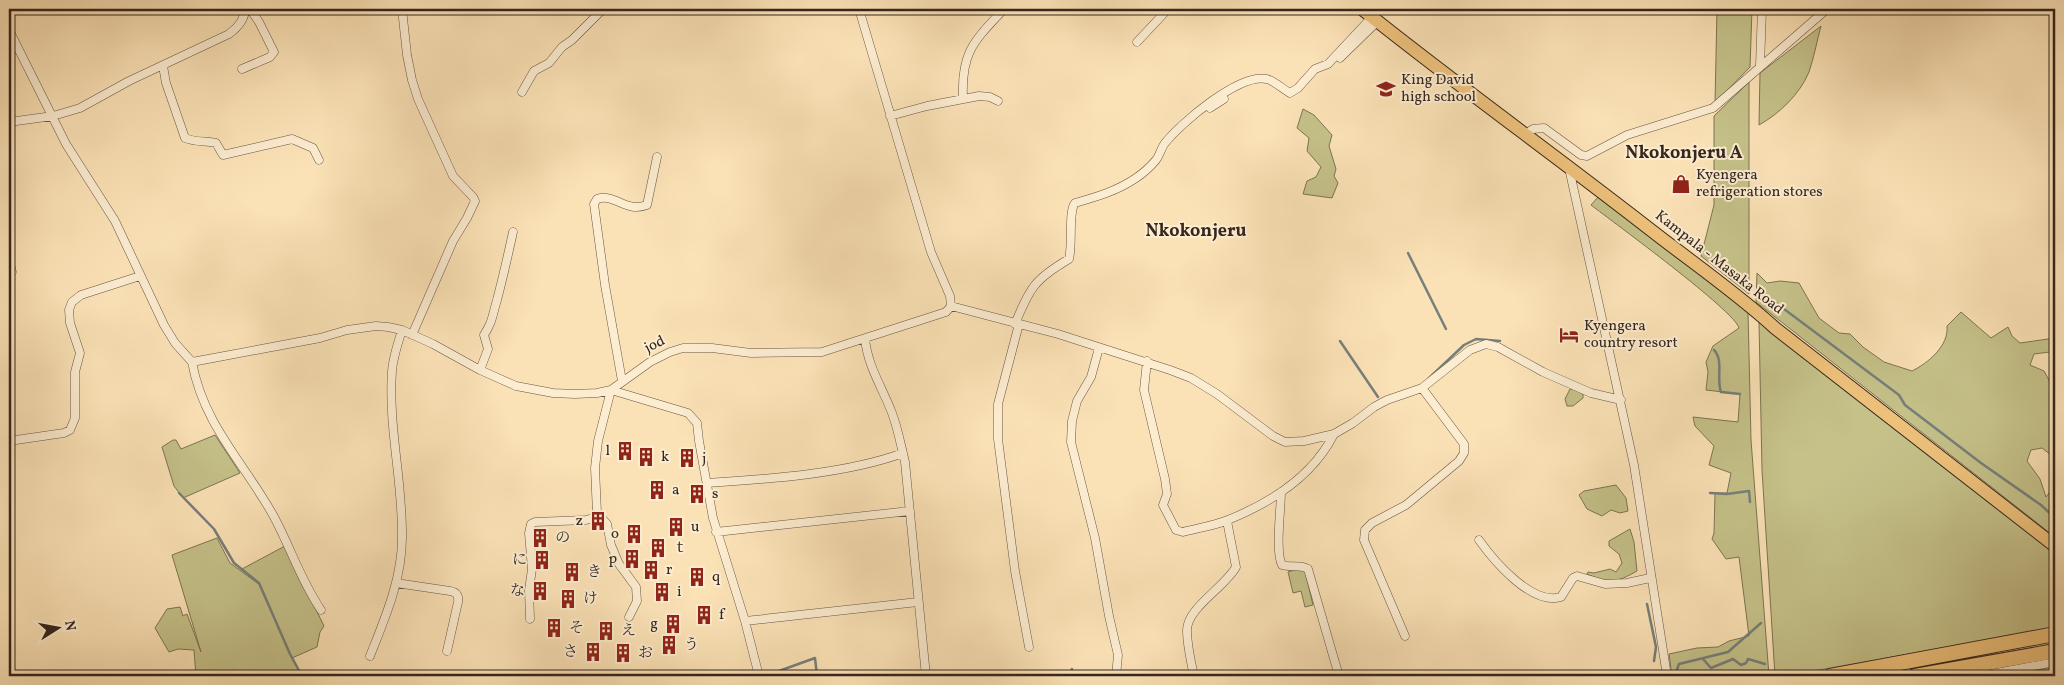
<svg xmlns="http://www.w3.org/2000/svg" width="2064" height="685" viewBox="0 0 2064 685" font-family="Vollkorn,'Noto Serif SC','Noto Serif JP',serif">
<rect width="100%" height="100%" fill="#fbe2b6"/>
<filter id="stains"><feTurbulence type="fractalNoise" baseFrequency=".004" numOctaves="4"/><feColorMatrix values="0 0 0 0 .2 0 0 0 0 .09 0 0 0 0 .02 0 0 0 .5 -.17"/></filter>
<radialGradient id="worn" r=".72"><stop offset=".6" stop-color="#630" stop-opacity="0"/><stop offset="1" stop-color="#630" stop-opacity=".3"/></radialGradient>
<path fill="#c5c189" stroke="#7d7454" d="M 1717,9 L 1752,9 L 1750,67 L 1715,103 Z
M 1821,26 C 1817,41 1814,57 1809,72 C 1800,94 1779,114 1759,125 L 1760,73 Z
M 1749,82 L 1749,294 L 1701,256 L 1714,205 L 1714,116 Z
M 1303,109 L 1314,115 L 1332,135 L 1329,146 L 1336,169 L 1334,176 L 1338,183 L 1332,198 L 1303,194 L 1307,181 L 1316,177 L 1321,167 L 1307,151 L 1309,138 L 1297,128 Z
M 1598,197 L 1748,312 L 1751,440 L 1769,676 L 1672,676 L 1669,654 L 1697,648 L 1718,647 L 1729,641 L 1749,636 L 1739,557 L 1726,559 L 1712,539 L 1714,533 L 1715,493 L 1727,493 L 1731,473 L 1709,465 L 1714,446 L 1695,426 L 1693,417 L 1738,422 L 1740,394 L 1706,390 L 1708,372 L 1706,362 L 1713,346 L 1739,328 C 1735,311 1613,222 1591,205 Z
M 1757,273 L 1767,283 L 1780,281 L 1799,283 L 1819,318 L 1839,333 L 1850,334 L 1863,347 L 1884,362 L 1912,371 C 1928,363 1949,346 1947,326 L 1961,312 L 1991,338 L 2008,327 L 2012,336 L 2020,343 L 2055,338 L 2055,354 L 2050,352 L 2034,354 L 2030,365 L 2044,371 L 2050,382 L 2055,383 L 2055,387 L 2052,388 L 2049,395 L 2055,398 L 2055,458 L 2042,448 L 2031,450 L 2027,461 L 2040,479 L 2046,497 L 2055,485 L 2055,537 L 1756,302 Z
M 1759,322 L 1918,444 L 2055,554 L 2055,628 L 1785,676 L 1775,676 L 1762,470 Z
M 1570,389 L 1576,389 L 1583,394 L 1583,398 L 1573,406 L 1567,406 L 1565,399 Z
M 215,435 L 240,473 L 183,498 L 174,486 L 162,447 L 173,440 L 176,440 L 181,449 Z
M 1616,485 L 1626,498 L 1628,511 L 1620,513 L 1611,510 L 1602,516 L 1587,509 L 1579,495 L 1584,491 Z
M 1630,529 L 1634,542 L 1637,571 C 1616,583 1609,584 1587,574 L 1588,572 L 1594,573 L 1610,569 L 1616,572 L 1622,563 L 1619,554 L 1609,546 L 1609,541 Z
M 217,538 L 230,563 L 260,585 L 242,569 L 285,546 L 324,626 L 320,632 L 317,647 L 292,658 L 302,676 L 196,676 L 194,650 L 178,649 L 169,652 L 155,628 L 167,609 L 180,607 L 183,616 L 187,614 L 201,652 L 172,555 Z
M 1304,567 L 1313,605 L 1305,607 L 1301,591 L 1293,593 L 1288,572 Z
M 2055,667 L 2055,676 L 2002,676 Z"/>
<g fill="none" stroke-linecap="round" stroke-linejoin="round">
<path stroke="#777f7b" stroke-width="2.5" d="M 1408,253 L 1446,329
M 1764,294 L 1899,395 L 1905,405 L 1981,463 L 2041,505 L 2055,518
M 1340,341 L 1378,397
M 1714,350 C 1724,360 1716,379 1721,392 L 1740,394
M 1428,379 L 1464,345 L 1476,339 L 1500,341
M 179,493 L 214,529 L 234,563 L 259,583 L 290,654 L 302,676
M 1710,493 L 1727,494 L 1749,491 L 1750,502
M 1647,604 L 1656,647 L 1654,661
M 1703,659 L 1711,668 L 1733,659 L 1741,665 L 1746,663 L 1748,659 L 1765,664
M 760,672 L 779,671 L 815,658 L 817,676
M 1675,675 L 1679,664 L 1728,652 L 1761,623
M 1068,676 L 1072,669
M 1640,676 L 1648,673 L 1655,676"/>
<g stroke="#654" stroke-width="9">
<path id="minor" d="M 402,9 L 407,55 L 412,80 L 418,99 L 453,176 L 473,197 L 475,201 L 467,218 L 453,241 L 412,335
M 859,9 L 931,252 L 950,296 L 951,306
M 9,30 L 66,144 L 115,221 L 164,325 L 175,343 L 192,362 L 320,338 L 347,330 L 376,326 L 388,327 L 402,330 L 433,344 L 480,370 L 516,386 L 553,393 L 575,394 L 597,393 L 611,390 L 688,413 L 697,423 L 699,441 L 713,518 L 745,621 L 759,676
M 1137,42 L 1168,9
M 1340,58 L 1378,21
M 163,66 L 166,83 L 185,138 C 194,142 206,141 216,143 L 223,155 L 292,139 L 313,148 L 319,160
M 1760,66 L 1762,9
M 242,69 L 270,57 L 274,52 L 259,22 L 250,9
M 522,92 L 534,71 L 549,63 L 562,47 L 572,40 L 603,9
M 963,98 C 961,52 974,41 1004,9
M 1210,108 L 1224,99
M 890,116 L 927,106 L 979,96 L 990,97 L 998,101
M 9,122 L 53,116 L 80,108 L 129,81 L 229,34 C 237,28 245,20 245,9
M 1524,135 L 1533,129 L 1544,128 L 1581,155 L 1587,156 L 1627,135 L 1713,108 L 1827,9
M 1569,168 L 1634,465 L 1667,676
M 9,260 L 12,272
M 951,306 L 1058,334 L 1170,370 L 1191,378 L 1217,394 L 1273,436 L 1285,442 L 1304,441 L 1334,434 L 1353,423 L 1374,407 L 1387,400 L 1422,388 L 1470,350 L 1486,344 L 1498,347 L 1543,372 L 1591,393 L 1621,400
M 1015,324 C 1030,287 1035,279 1069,259 C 1073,243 1068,212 1075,203 C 1096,197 1117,191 1136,178 C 1142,174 1151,166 1156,160 C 1160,155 1161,148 1165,143 C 1181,123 1239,73 1267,79 C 1274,81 1283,89 1290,93 L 1298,88 L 1315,69 L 1328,64 L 1372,17
M 1019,324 L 998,404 L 998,439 L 1015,571 L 1029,647
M 865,339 C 868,367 882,387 892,413 C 898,429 901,446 905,462 L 926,676
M 1099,348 L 1091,377 L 1077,401 L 1072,421 L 1071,442 L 1095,538 L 1109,616 L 1118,655 L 1116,676
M 1147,361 L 1144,390 L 1165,479 L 1167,494 L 1163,505 L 1176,530 L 1183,532 C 1197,528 1214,526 1228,520 C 1270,503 1313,476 1334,434
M 192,362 C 203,424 244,463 273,515 C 290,546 301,581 321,610
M 480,370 L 488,349 L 484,335 C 493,321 492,316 497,300 C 503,277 508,255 513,232
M 622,381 L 605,285 L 594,204 L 597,199 C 615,193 625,213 647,205 L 657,157
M 9,441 L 64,433 L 70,430 L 75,418 L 75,372 L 80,353 L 70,323 L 69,310 L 72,302 L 81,295 L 140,276
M 708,483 C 768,479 846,474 903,453
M 1281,492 C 1281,509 1275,551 1282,565 C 1291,568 1300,564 1308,569 L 1339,676
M 716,532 L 910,511
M 1479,540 C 1494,561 1532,606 1561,597 L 1573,578 L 1577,576 L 1605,584 L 1627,583 L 1650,578
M 396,583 L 450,591 C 456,592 459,595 458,602 L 447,651
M 629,617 L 637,601 L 636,587 L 619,564 L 611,545 L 607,524 L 597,513 L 595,468 L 598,441 L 611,390 L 650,362 L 670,352 L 683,348 L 712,348 L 751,353 L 822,352 L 946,312 L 951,306
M 530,619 L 529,590 L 532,569 L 529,533 L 531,524 L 535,522 L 586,520 L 593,518 L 597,513
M 745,621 L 918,602
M 1405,636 L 1364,540 L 1365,530 L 1372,523 L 1406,505 L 1459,461 L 1464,453 L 1464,444 L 1422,388
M 370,656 C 385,618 402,579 402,538 C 403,482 388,427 392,371 C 393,357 398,343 402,330
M 1194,676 C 1191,662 1187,645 1187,630 C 1187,608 1225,587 1236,567 L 1227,521
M 1980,676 L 2055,662"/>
</g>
<g stroke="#35261e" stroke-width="14">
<path id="trunk" d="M 1362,9 C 1458,86 1559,158 1656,234 C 1696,265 1738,294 1775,328 L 2055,546"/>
</g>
<g stroke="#35261e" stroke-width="16">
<path id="motorway" d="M 1830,676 L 2055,634
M 1915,676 L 2055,651"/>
</g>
<use href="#minor" stroke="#fcecd0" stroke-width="8"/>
<use href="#trunk" stroke="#eec17b" stroke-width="12"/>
<use href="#motorway" stroke="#eec17b" stroke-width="14"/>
</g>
<defs>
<g id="school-bare" transform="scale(1.5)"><path d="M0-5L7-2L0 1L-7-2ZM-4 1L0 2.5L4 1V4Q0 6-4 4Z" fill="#8f2418" stroke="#fcecd0" stroke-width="2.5" paint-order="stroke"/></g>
<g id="shop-bare" transform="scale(1.5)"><path d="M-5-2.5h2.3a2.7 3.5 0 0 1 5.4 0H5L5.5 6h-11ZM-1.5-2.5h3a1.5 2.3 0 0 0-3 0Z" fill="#8f2418" stroke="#fcecd0" stroke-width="2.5" paint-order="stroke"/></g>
<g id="hotel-bare" transform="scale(1.5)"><path d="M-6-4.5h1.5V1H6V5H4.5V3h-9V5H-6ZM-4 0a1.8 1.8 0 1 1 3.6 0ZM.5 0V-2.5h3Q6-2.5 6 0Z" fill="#8f2418" stroke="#fcecd0" stroke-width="2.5" paint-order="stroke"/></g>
<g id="building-bare" transform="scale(1.5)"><path d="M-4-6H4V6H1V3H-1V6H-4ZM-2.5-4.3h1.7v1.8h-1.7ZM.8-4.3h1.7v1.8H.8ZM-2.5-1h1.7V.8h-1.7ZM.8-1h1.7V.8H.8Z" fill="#8f2418" stroke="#fcecd0" stroke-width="2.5" paint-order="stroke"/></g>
</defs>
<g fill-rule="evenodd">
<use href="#school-bare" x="1386" y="89"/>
<use href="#shop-bare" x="1681" y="184"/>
<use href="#hotel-bare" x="1569" y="335"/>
<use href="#building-bare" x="625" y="451"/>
<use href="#building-bare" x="646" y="457"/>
<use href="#building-bare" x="687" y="458"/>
<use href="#building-bare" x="657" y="490"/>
<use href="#building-bare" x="697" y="494"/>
<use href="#building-bare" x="598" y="521"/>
<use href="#building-bare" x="676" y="527"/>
<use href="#building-bare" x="634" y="534"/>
<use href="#building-bare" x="540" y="538"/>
<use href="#building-bare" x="658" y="548"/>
<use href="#building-bare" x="632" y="559"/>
<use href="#building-bare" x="542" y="560"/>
<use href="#building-bare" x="651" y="570"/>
<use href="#building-bare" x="572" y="572"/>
<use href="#building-bare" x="697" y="577"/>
<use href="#building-bare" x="540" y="591"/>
<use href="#building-bare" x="662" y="592"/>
<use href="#building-bare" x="568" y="599"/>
<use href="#building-bare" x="704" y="615"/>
<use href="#building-bare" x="673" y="624"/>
<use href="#building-bare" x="554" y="628"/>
<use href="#building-bare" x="606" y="631"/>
<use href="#building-bare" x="669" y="645"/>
<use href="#building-bare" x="593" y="652"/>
<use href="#building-bare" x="623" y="653"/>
</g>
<g text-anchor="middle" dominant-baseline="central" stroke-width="4" stroke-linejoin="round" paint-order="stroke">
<g font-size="15" fill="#35261e" stroke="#fcecd0" text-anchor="start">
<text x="1401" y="80">King David<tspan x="1401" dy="17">high school</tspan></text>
<text x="1696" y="175">Kyengera<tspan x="1696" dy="17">refrigeration stores</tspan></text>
<text x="1584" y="326">Kyengera<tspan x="1584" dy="17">country resort</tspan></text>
<text x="610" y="451" text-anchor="end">l</text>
<text x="661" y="457">k</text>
<text x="702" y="458">j</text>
<text x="672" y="490">a</text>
<text x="712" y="494">s</text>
<text x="583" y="521" text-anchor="end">z</text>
<text x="691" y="527">u</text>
<text x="619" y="534" text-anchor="end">o</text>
<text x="555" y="538">の</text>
<text x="673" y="548">ｔ</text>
<text x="617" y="559" text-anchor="end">p</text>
<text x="527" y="560" text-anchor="end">に</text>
<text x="666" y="570">r</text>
<text x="587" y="572">き</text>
<text x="712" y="577">q</text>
<text x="525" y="591" text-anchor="end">な</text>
<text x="677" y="592">i</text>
<text x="583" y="599">け</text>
<text x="719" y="615">f</text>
<text x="658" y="624" text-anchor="end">g</text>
<text x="569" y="628">そ</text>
<text x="621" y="631">え</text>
<text x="684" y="645">う</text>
<text x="578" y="652" text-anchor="end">さ</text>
<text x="638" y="653">お</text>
</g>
<g font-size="15" fill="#35261e" stroke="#fcecd0">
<text transform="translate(1719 263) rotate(38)">Kampala - Masaka Road</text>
<text transform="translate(655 345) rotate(-26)">jod</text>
</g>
<g font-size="18" font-weight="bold" fill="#35261e" stroke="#fcecd0">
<text x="1684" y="153">Nkokonjeru A</text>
<text x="1196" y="231">Nkokonjeru</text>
</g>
</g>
<rect width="2064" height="685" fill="none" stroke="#fbe2b6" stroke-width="30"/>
<rect x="10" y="10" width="2044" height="665" fill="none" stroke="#35261e" stroke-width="2.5"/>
<rect x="15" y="15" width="2034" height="655" fill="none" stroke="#35261e"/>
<g transform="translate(58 628) rotate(79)" stroke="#fcecd0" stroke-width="4" paint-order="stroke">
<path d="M0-4L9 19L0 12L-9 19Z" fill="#35261e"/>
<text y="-8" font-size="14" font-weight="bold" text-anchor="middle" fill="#35261e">N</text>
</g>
<rect width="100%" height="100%" filter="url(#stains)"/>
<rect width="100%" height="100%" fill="url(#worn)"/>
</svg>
